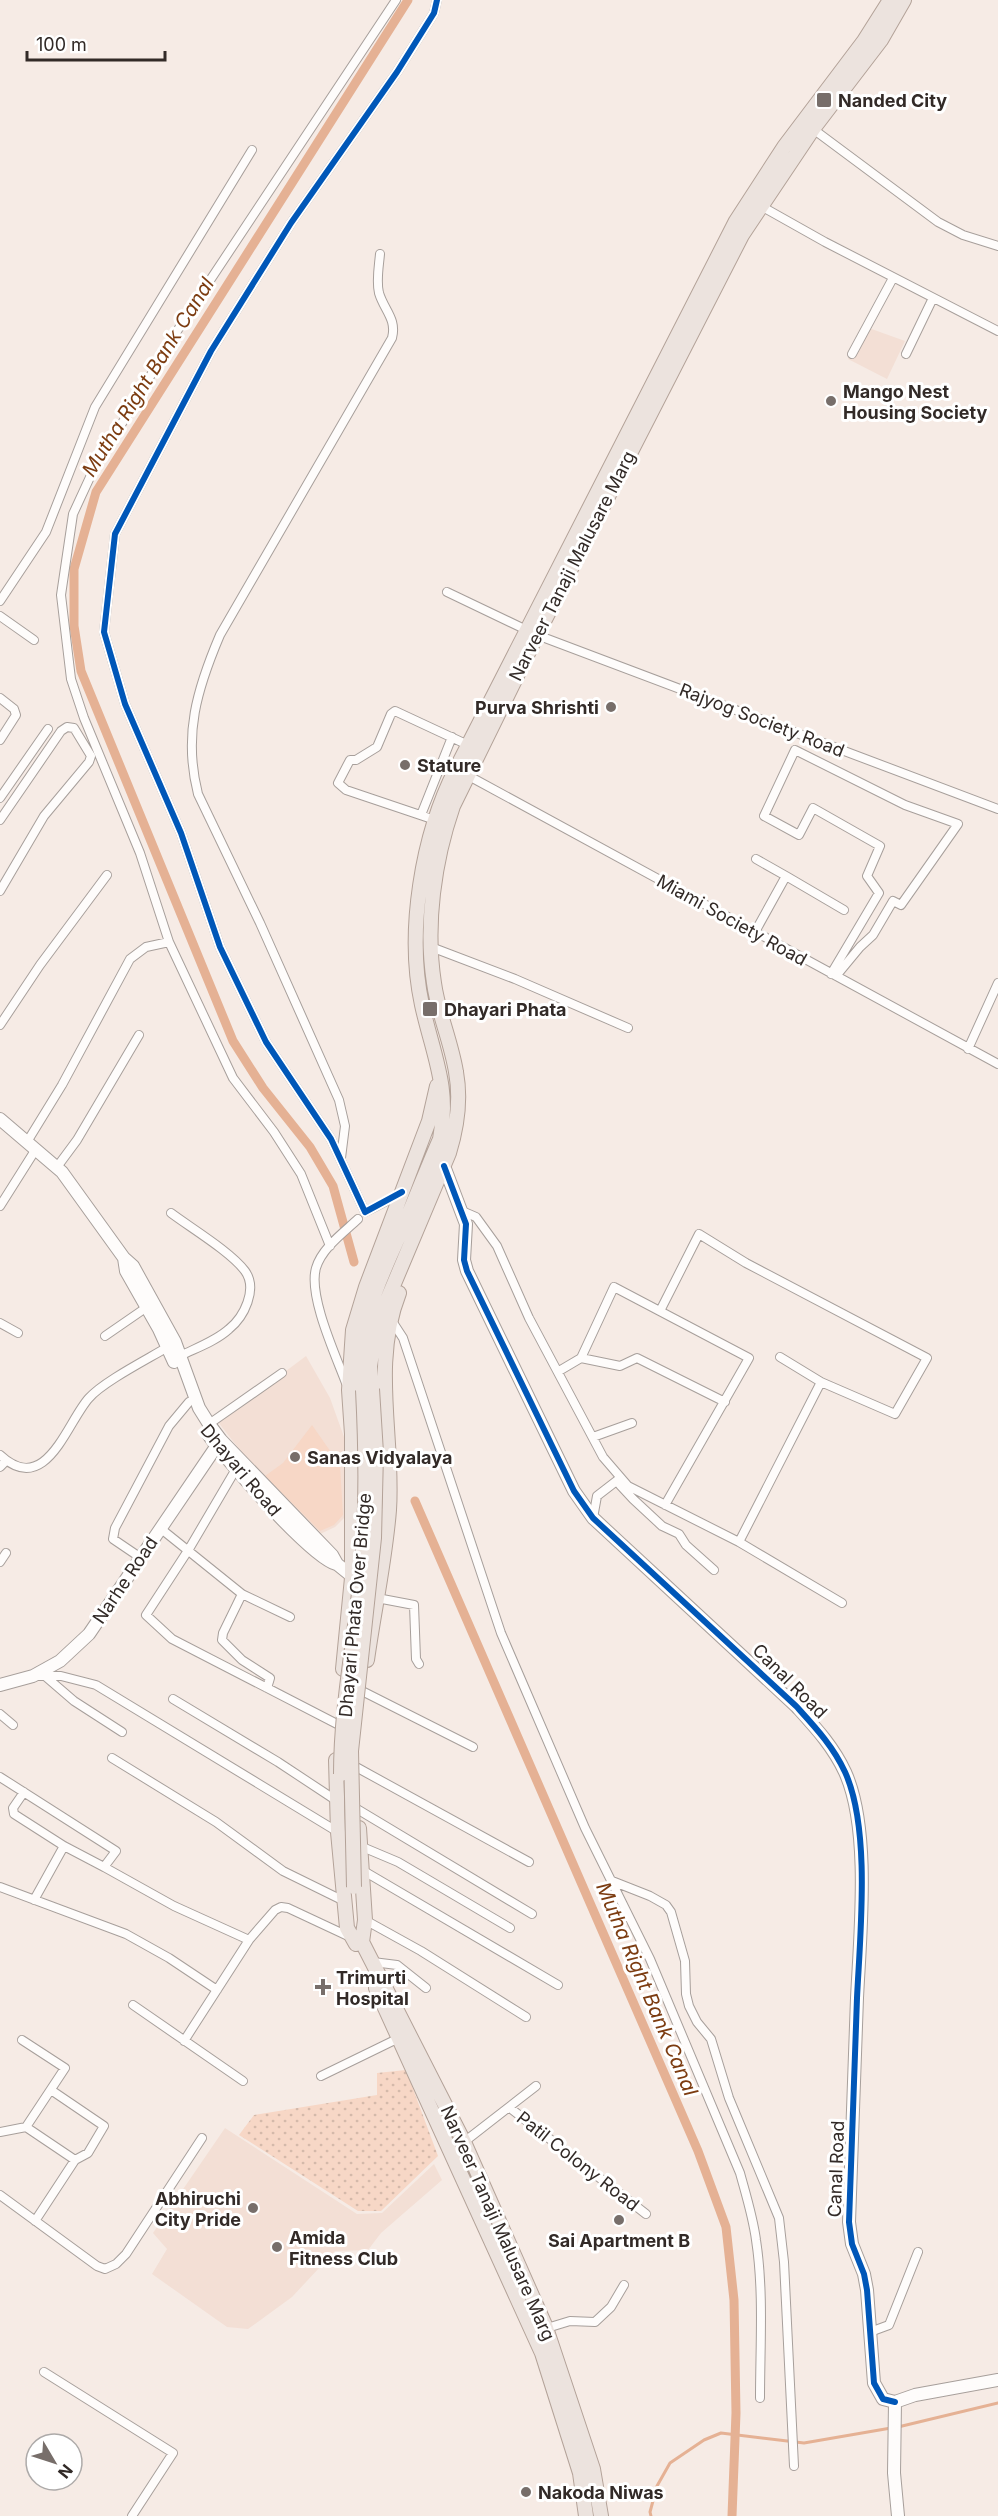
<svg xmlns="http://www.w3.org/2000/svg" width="998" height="2516" viewBox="0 0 998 2516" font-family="Inter,sans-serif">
<defs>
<pattern id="grass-dots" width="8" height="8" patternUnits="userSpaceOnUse" patternTransform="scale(1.5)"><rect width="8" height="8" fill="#f7d7c6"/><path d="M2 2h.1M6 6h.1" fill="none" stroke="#d4b9aa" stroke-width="1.8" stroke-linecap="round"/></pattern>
</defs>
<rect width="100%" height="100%" fill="#f6ebe5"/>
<path fill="#f3dfd5" d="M 866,327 L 905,341 L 887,379 L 848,359 Z
M 306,1356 L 330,1398 L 344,1437 L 346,1516 L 335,1527 L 318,1535 L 261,1477 L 218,1422 Z
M 225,2128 L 357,2214 L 382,2213 L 434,2164 L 442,2180 L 381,2233 L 368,2250 L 335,2251 L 292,2297 L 248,2329 L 227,2327 L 152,2274 L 167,2249 L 153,2233 Z"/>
<path fill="url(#grass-dots)" d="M 406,2070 L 438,2156 L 381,2211 L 358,2211 L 239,2135 L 254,2115 L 377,2095 L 377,2073 Z"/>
<path fill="#f7d7c6" d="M 312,1425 L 340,1465 L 343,1515 L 334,1525 L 320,1531 L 265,1476 L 283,1463 Z"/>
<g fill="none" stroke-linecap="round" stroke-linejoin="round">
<path stroke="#e5b194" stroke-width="3" d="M 898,2427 L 998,2403
M 651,2516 L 650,2512 L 657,2486 L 670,2463 L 704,2440 L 721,2433 L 804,2443 L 891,2428"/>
<path stroke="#e5b194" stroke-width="9" d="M 354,1262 L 333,1186 L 310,1147 L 263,1088 L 233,1041 L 81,671 L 74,626 L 74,569 L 96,492 L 408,0
M 415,1501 L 698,2151 L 726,2227 L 734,2300 L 736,2413 L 732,2516"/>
<g stroke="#a79f9b" stroke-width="10">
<path id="street" d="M 813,129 L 938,222 L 963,235 L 998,246
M 761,206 L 825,242 L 998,331
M 852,354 L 893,278
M 906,354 L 933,298
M 447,592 L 537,635 L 998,809
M 0,601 L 46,532 L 95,407 L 252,150
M 0,616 L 34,640
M 0,698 L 14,709 L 16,715 L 0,740
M 467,775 L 998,1064
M 0,798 L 48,729
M 421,815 L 452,737
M 0,820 L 61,731 L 67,727 L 74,728 L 91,756 L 89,762 L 44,816 L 0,891
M 435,820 L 346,790 L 338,783 L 350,760 L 356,760 L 377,747 L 391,714 L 395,711 L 468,745
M 756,859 L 786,876
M 755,932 L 786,876 L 844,910
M 169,942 L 140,853 L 84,718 L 71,679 L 61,595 L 73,514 L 91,475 L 185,318 L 396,0
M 431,947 L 515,979 L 628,1028
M 831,974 L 879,893 L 867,876 L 880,846 L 813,808 L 799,835 L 764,816 L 795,750 L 905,805 L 958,824 L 901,905 L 893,901 L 873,935 L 860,947 L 836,976
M 0,1025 L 40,965 L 107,875
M 968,1049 L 998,983
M 27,1142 L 62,1085 L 130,959 L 146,947 L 169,942 L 233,1078 L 274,1132 L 301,1174 L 330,1246
M 341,1158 L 345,1126 L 339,1100 L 260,923 L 198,794 C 183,735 197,689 220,635 L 392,338 C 397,319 384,310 379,293 C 376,281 379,266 380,254
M 57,1167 L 77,1140 L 139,1035
M 402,1193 L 365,1212 L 331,1139 L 266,1042 L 220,947 L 181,833 L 125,704 L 104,632 L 115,534 L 211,351 L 291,223 L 397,72 L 434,13 L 437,0
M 0,1206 L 36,1149
M 462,1211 L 476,1217 L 497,1246 L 529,1318 L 603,1457 L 628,1486 L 739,1542 L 842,1603
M 171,1213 C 191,1228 231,1252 245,1271 C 258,1289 244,1317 229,1329 C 216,1341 196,1348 180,1356
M 660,1311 L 699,1234 L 746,1263 L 927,1358 L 895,1414 L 821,1382 L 739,1542
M 390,1318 L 403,1338 L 501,1633 L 585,1828 L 650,1959 L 740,2173 C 746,2195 753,2217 756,2240 C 764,2292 760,2346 760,2398
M 0,1323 L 18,1333
M 105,1336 L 147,1307
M 780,1357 L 821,1382
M 581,1358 L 620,1366 L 637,1358 L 725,1402
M 559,1371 L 581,1358 L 614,1287 L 749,1358 L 665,1505
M 346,1383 C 336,1356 308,1296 316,1268 C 322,1248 343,1233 358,1219
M 209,1424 L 282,1373
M 593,1437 L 632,1423
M 0,1455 C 46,1498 67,1422 89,1398 C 104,1381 150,1358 171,1345
M 0,1467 L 6,1461
M 236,1469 L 189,1549 L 146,1615 L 172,1639 L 337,1724 L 346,1725
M 593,1518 L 597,1496 L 619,1479 L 620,1485 L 633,1499 L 662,1526 L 679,1534 L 686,1545 L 714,1570
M 160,1528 L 242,1594 L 290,1617
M 141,1558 L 113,1539 L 115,1528 L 169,1426 L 189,1402
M 0,1562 L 6,1553
M 242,1594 L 223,1633 L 222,1640 L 242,1660 L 270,1678 L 267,1688
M 377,1598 L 414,1605 L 416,1659 L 419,1664
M 36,1676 L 61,1676 L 96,1685 L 338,1832
M 45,1676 L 74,1701 L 122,1732
M 362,1691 L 473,1747
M 173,1699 L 278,1762 L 337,1801
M 0,1714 L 13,1725
M 112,1758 L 216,1822 L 283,1871 L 344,1901
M 356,1767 L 529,1862
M 0,1777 L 116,1851 L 104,1867 L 174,1906 L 249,1940
M 24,1792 L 13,1808 L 14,1814 L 64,1846 L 104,1867
M 357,1809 L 532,1914
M 360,1846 L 398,1862 L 510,1928
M 362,1870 L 558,1985
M 612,1881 L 650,1896 L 666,1905 L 671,1912 L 685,1961 L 686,1994 L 689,2006 L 697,2022 L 711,2039 L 729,2098 L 779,2218 L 784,2262 L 794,2466
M 0,1887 L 126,1934 L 169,1958 L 217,1990
M 34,1900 L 64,1846
M 365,1920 L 421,1951 L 526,2017
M 373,1962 L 397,1965 L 426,1988
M 133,2005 L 243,2081
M 184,2041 L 249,1940 L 275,1910 L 281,1907 L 288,1908 L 350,1937
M 321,2076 L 399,2038
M 510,2108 L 646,2214
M 26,2127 L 75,2160
M 0,2132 L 26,2127 L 65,2068 L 22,2040
M 464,2142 L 536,2086
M 0,2195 L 97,2266 L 105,2269 L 116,2264 L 126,2254 L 202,2138
M 35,2221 L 75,2160 L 88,2153 L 104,2126 L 51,2090
M 547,2328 L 570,2321 L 595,2322 L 611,2307 L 624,2285
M 870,2332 L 889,2325 L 918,2252
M 44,2372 L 173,2453 L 132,2516"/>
</g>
<g stroke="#a79f9b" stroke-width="14">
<path id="secondary" d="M 0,1119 L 62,1172 L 124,1258 L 133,1266 L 175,1342 L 199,1408 L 209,1424 L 221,1440 L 332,1555 L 337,1564 L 358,1581
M 444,1166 L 466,1224 L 464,1260 L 467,1271 L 574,1491 L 593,1518 L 796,1706 C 815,1727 833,1746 845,1772 C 871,1829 860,1935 857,1998 C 854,2073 852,2147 849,2222 L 852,2244 L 864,2274 L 867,2290 L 874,2383 L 883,2399 L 895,2402
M 124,1258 L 126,1271 L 159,1329 L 174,1362
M 208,1434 C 224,1458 312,1558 336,1564
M 0,1685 L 33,1676 L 60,1661 L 89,1634 L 220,1441
M 898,2516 L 894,2473 L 895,2402 L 915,2395 L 998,2380"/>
</g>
<g stroke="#b3a298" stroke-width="16">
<path id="primary" d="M 372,1389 L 370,1366 L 377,1324 L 449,1153 C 457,1127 461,1099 456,1072 C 451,1041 438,1013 434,983 C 425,925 434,861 453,806 L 537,635 L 742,235 L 813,129 L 881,40 L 904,0
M 363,1390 C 350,1332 384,1271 406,1220 C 418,1193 428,1166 440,1139 C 450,1087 433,1055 422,1005 C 406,932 422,835 456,769 L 736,221 L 784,147 L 864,41 L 890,0
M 367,1660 C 374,1610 385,1561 389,1510 C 394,1437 371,1364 399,1293
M 343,1669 L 352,1578 L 352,1434 L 349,1390 L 353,1330 L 366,1287 L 429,1121 L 437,1086
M 336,1760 L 338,1832 L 347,1928 L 356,1944
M 359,1828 L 365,1920 L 362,1942
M 361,1936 L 362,1942 L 464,2142 L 545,2325 L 593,2469 L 601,2516
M 376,1988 L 542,2353 L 580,2473 L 586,2516"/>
</g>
<use href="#street" stroke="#fefcfb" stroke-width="8"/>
<use href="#secondary" stroke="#fefcfb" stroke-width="12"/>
<use href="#primary" stroke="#ece3de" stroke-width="14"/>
<g stroke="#b3a298" stroke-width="16" stroke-linecap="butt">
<path id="primary-bridge" d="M 341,1774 C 341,1704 356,1634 362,1564 C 367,1506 366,1448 363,1390
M 354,1887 L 351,1751 L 374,1538 L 376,1453 L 372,1389"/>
</g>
<use href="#primary-bridge" stroke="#ece3de" stroke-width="14"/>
<g stroke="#fff" stroke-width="10">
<path id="cycleway" d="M 444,1166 L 466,1224 L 464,1260 L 467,1271 L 574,1491 L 593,1518 L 796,1706 C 815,1727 833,1746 845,1772 C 871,1829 860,1935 857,1998 C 854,2073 852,2147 849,2222 L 852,2244 L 864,2274 L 867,2290 L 874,2383 L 883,2399 L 895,2402
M 402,1192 L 365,1212 L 331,1139 L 266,1042 L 220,947 L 181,833 L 125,704 L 104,632 L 115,534 L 211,351 L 291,223 L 397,72 L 434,13 L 437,0"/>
</g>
<use href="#cycleway" stroke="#0057b8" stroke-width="6"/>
</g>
<g fill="#776e6a" stroke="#fff" stroke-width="2">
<rect x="816" y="92" width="16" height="16" rx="3"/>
<circle cx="831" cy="401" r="6"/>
<circle cx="611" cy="707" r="6"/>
<circle cx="405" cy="765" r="6"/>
<rect x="422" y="1001" width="16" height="16" rx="3"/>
<circle cx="295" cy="1457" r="6"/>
<path d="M320 1978h6v6h6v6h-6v6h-6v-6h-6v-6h6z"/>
<circle cx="253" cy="2208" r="6"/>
<circle cx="619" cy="2220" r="6"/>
<circle cx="277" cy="2247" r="6"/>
<circle cx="526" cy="2492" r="6"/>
</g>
<g text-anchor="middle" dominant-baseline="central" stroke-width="6" stroke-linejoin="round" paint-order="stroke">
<g font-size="18" font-weight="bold" fill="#322a27" stroke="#fff" text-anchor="start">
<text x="838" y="100">Nanded City</text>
<text x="843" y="391">Mango Nest<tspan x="843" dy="21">Housing Society</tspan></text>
<text x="599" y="707" text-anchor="end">Purva Shrishti</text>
<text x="417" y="765">Stature</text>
<text x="444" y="1009">Dhayari Phata</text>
<text x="307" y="1457">Sanas Vidyalaya</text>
<text x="336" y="1977">Trimurti<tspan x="336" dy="21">Hospital</tspan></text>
<text x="241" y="2198" text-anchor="end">Abhiruchi<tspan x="241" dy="21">City Pride</tspan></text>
<text x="289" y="2237">Amida<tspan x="289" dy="21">Fitness Club</tspan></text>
<text x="619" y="2240" text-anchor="middle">Sai Apartment B</text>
<text x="538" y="2492">Nakoda Niwas</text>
</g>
<g font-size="18" fill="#322a27" stroke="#fff">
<text transform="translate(572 566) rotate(-63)">Narveer Tanaji Malusare Marg</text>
<text transform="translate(762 720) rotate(21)">Rajyog Society Road</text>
<text transform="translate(732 920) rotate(29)">Miami Society Road</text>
<text transform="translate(241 1470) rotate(50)">Dhayari Road</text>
<text transform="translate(125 1580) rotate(-56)">Narhe Road</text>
<text transform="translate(355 1605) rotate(-85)">Dhayari Phata Over Bridge</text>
<text transform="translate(790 1681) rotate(45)">Canal Road</text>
<text transform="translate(578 2161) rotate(38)">Patil Colony Road</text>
<text transform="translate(836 2169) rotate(-88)">Canal Road</text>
<text transform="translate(498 2223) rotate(66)">Narveer Tanaji Malusare Marg</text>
</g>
<g font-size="20" font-style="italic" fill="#7c3c11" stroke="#fff">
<text transform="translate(148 377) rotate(-58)">Mutha Right Bank Canal</text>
<text transform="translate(647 1989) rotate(67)">Mutha Right Bank Canal</text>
</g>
</g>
<g transform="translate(54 2462) rotate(129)"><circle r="28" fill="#ffffff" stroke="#adaaa9" stroke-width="1.5"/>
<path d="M0-4.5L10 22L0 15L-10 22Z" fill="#776e6a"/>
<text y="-9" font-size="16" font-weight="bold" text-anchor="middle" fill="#322a27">N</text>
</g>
<path d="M27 51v9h138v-9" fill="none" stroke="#322a27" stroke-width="3"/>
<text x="36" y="51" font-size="18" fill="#322a27" stroke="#ffffff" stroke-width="4.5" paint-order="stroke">100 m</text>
</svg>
